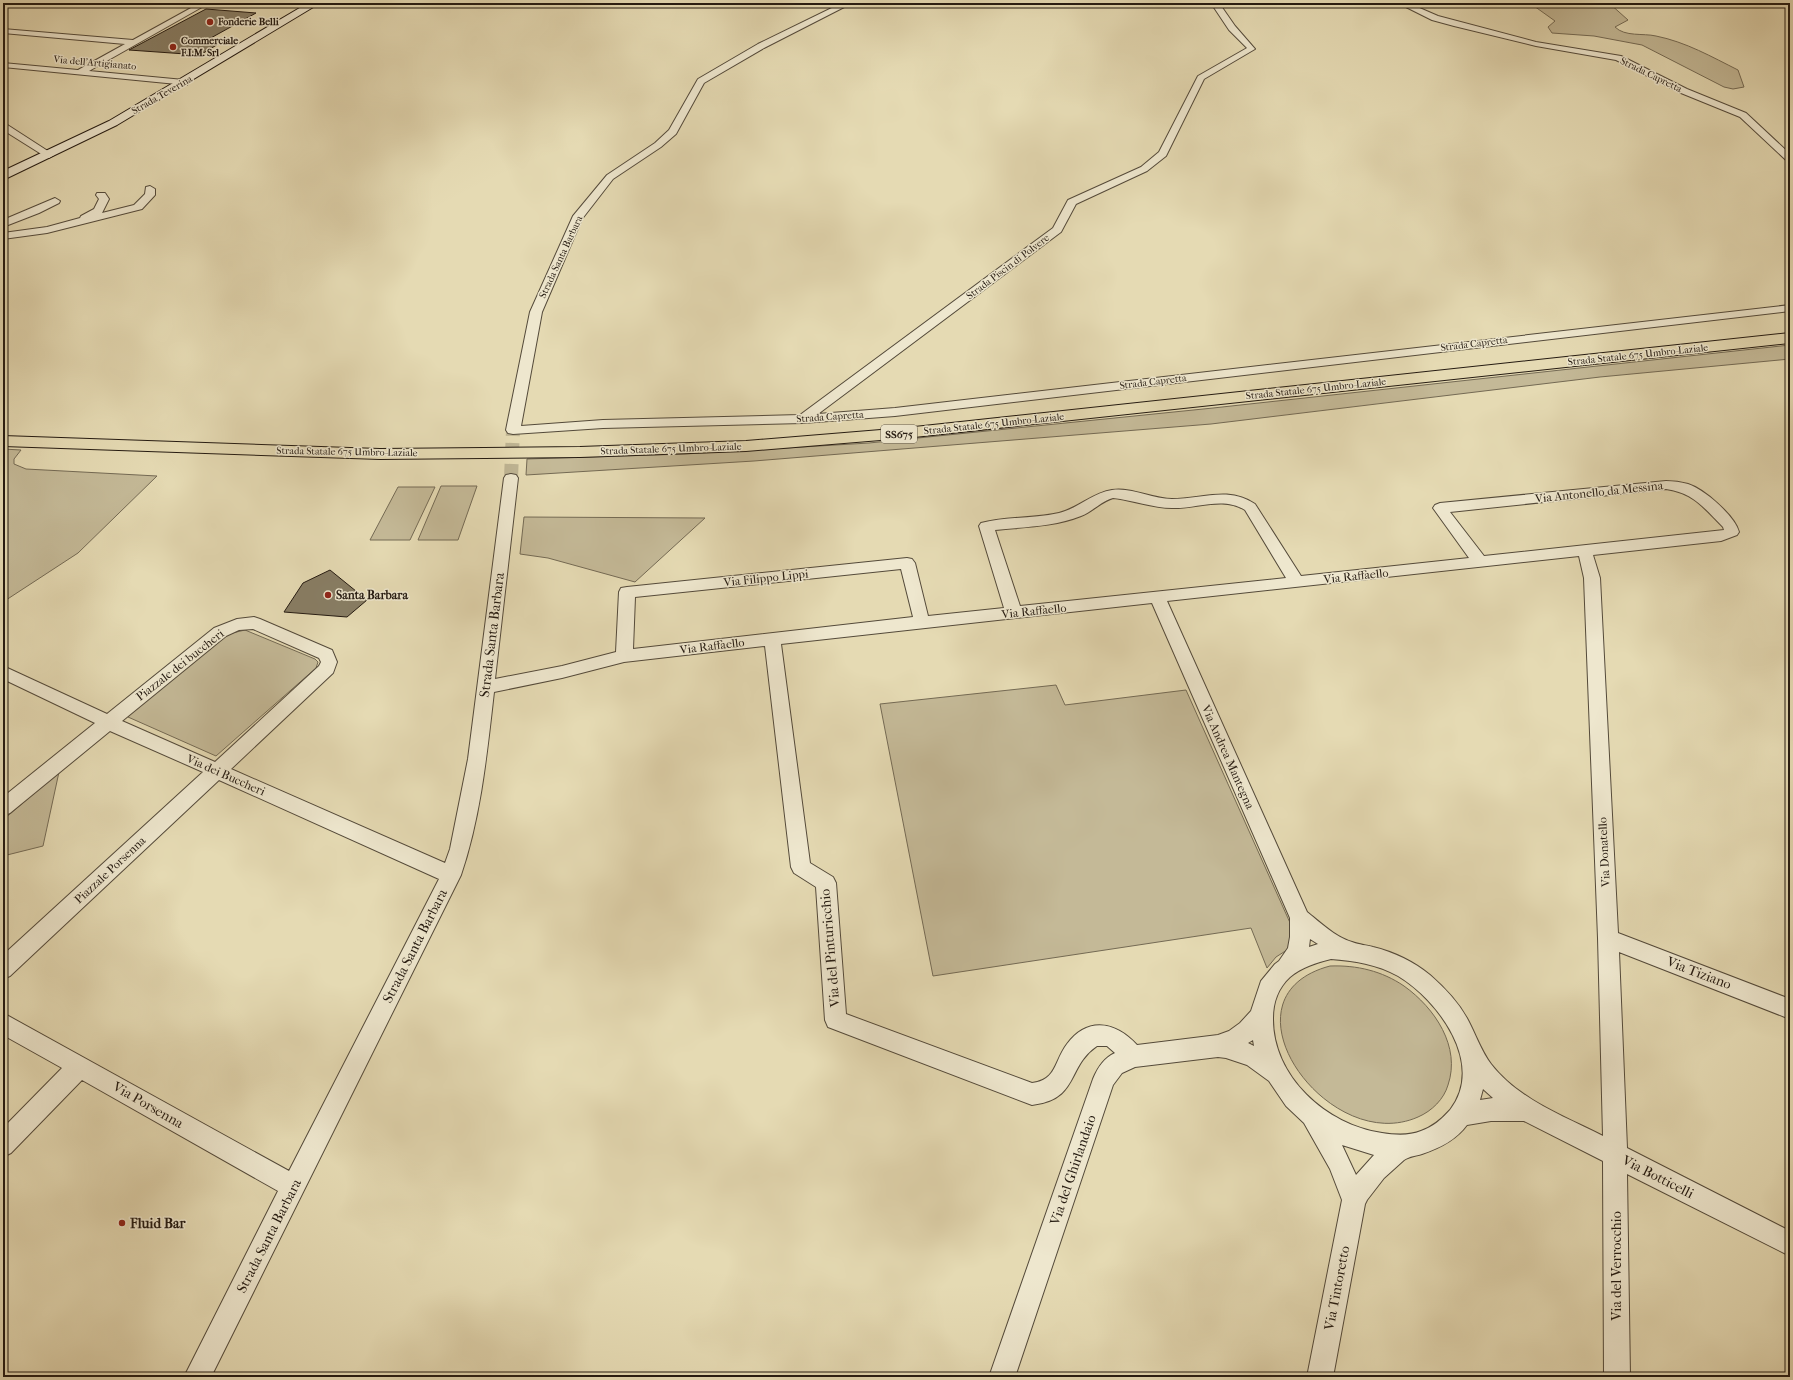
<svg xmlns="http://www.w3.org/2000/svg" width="1793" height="1380" viewBox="0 0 1793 1380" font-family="'IM FELL French Canon',serif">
<rect width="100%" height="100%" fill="#e5dab3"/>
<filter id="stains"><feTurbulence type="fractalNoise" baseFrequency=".005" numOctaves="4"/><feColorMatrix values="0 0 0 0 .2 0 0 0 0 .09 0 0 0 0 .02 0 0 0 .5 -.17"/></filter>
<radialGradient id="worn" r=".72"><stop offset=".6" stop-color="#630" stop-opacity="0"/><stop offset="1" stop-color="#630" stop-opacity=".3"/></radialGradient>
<path fill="#c4b997" stroke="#746a54" d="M 1537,3 L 1609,3 L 1628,20 L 1615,27 C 1625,37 1643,33 1656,36 C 1686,42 1712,57 1738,70 L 1744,87 L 1733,89 L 1724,87 L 1642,45 L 1594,36 L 1552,33 L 1548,27 L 1555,21 L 1534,6 Z
M 1790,345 L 1790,359 L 1600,377 L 1211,424 L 754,461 L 526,475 L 527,459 L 685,454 L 869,443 L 1213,408 Z
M 3,449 L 21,450 L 14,459 L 14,464 L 26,469 L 157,476 L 78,553 L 3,602 Z
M 441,486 L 477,486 L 458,540 L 418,540 Z
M 398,487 L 435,487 L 410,540 L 370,540 Z
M 524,517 L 705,518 L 635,582 L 548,558 L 520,554 Z
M 245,630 L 315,659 L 318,662 L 316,668 L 216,756 L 128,717 L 131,710 L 224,635 Z
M 1056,685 L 1065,705 L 1186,690 L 1291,925 L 1292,941 L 1287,950 L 1276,957 L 1267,968 L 1251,928 L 933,976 L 880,704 Z
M 59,772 L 43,846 L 3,856 L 3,820 Z
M 1330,966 C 1357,965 1382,971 1404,986 C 1435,1008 1461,1047 1448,1085 C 1444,1099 1432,1111 1418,1117 C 1328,1157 1213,997 1330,966 Z"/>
<path fill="#887e65" stroke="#241a11" d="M 206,9 L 256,13 L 209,39 L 225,40 L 200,55 L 129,50 Z
M 330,570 L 367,600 L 347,617 L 284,612 L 303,583 Z"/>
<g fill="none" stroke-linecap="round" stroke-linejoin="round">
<path stroke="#beb493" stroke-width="14" stroke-dasharray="14 7" stroke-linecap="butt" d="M 511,478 L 513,430"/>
<g stroke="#544a3a" stroke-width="2">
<path id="minor" d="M 174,3 L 189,3 L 202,7 L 89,71 L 184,80 L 188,83 L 187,85 L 3,67 L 3,63 L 78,70 L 125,44 L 3,33 L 3,29 L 133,40 L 191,8 Z
M 842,3 L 852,3 L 764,48 L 704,83 L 676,134 L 661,147 L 613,179 L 582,219 L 542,312 L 521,426 L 603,420 L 800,415 L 1053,228 L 1068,200 L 1141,167 L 1159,152 L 1198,76 L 1247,48 L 1229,30 L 1211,3 L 1219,3 L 1235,26 L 1255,49 L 1204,79 L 1166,156 L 1147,171 L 1076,204 L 1061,232 L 818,414 L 895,408 L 1790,305 L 1790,311 L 895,416 L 803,423 L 603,428 L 513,434 L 508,433 L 506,430 L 530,312 L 573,216 L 607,175 L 655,143 L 669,130 L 698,79 L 758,44 Z
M 1398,3 L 1408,3 L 1438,16 L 1536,42 L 1621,56 L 1687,89 L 1746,113 L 1790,154 L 1790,162 L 1787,161 L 1740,117 L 1681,93 L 1616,60 L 1536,46 L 1454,26 L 1432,20 Z
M 3,123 L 6,124 L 54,155 L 49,158 L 46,157 L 3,130 Z
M 150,186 L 155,189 L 155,195 L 142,209 L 47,233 L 3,239 L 3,233 L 47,227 L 80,218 L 81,216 L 94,209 L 99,199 L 96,195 L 97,193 L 105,193 L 109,199 L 102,213 L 134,205 L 145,194 L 146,187 Z
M 55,198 L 60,201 L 59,203 L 39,213 L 3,227 L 3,220 Z
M 511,474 L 516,475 L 518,478 L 495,679 L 562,666 L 616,652 L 619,592 L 621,588 L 627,587 L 907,558 L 912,559 L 915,563 L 928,616 L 1004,608 L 979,526 L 981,523 C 1006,516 1034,519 1059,513 C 1079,508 1092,493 1112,490 C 1132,487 1152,499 1172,499 C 1202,499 1228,486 1255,504 L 1301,576 L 1469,558 L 1433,508 L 1435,505 L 1440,503 L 1666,481 C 1673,481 1681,482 1688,484 C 1704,489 1735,516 1739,532 L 1737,535 L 1721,541 L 1593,555 L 1600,578 L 1618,933 L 1790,999 L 1790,1019 L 1619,952 L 1627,1148 L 1790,1231 L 1790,1256 L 1627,1174 L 1630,1377 L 1604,1377 L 1603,1161 L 1524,1121 L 1491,1121 L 1467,1125 C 1456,1140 1440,1148 1422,1154 C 1416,1156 1410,1156 1404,1160 L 1384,1178 L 1367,1200 L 1365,1204 L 1333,1377 L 1307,1377 L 1342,1200 L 1330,1169 L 1304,1123 L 1286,1106 L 1269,1081 L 1247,1065 L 1226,1058 L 1218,1057 L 1135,1067 L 1122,1073 L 1113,1085 L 1015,1377 L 989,1377 L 1093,1079 C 1098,1067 1104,1058 1115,1053 L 1107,1046 L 1097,1046 C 1066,1067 1080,1099 1032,1105 L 828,1027 L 825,1020 L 816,887 L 794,873 L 791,867 L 765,646 L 624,662 L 562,678 L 494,692 C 487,753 481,816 461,875 L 211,1377 L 184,1377 L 278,1191 L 82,1080 L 11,1153 L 3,1157 L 3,1128 L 62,1068 L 3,1035 L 3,1013 L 289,1171 L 439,879 L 219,780 L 10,976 L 3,979 L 3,955 L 203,772 L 110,731 L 10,813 L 3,816 L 3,797 L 95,723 L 3,679 L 3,666 L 107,714 L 214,628 L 237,619 L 254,617 L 260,619 L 332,650 L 337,662 L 333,673 L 231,769 L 445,863 L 450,849 L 468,759 L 504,478 L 506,475 ZM 1666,489 C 1694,493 1704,508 1723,527 L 1724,530 L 1484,556 L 1450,512 ZM 1113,498 C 1132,500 1153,508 1172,508 C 1196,509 1223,496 1245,510 L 1286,578 L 1020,606 L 995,530 C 1022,527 1054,527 1081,516 C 1092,512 1100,502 1113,498 ZM 1579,556 L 1584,578 L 1598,938 L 1603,1136 C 1564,1116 1519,1100 1491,1064 C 1482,1052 1477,1038 1470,1024 C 1461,1005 1446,989 1430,975 C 1414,962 1394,952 1373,947 C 1367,945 1359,945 1352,942 C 1335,937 1321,923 1307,912 L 1167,601 ZM 901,569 L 913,617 L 633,649 L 635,597 ZM 1152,603 L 1290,918 L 1290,937 L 1288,948 L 1279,961 L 1275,964 L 1261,981 L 1251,1011 L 1240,1023 L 1229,1031 L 1218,1035 L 1137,1045 C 1116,1022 1088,1016 1067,1044 C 1054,1061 1057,1080 1032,1083 L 846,1014 L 836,883 L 833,877 L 810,863 L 781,644 ZM 253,629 L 319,658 L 321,662 L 319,666 L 215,762 L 122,721 L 226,636 L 239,630 ZM 1310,939 L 1318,944 L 1309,947 ZM 1331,959 C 1354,961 1377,964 1398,976 C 1438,1000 1486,1064 1450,1110 C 1442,1119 1433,1127 1421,1131 C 1409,1136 1395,1135 1382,1133 C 1326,1125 1272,1076 1273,1018 C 1273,1003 1278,988 1290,977 C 1302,967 1316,963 1331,959 ZM 1253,1040 L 1254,1046 L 1248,1043 ZM 1483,1089 L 1493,1098 L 1480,1100 ZM 1342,1145 L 1374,1155 L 1356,1175 Z"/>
</g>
<g stroke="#241a11" stroke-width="2">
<path id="secondary" d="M 308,3 L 320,3 L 117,125 L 3,180 L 3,171 L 109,121 Z"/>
</g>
<g stroke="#241a11" stroke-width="2">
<path id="trunk" d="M 1790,333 L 1790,343 L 905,438 L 746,451 L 580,457 L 380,459 L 3,446 L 3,436 L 380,449 L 580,447 L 746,441 L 905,428 Z"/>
</g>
<use href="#minor" fill="#eee7ce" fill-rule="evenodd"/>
<use href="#secondary" fill="#eee7ce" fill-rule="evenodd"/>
<use href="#trunk" fill="#e5dab3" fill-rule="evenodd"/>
</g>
<g fill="#8f2418" stroke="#eee7ce" stroke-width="1.5">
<circle cx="210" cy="22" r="4"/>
<circle cx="173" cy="47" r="4"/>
<circle cx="328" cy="595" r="4"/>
<circle cx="122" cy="1223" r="4"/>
</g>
<g text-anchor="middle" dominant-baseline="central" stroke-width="3" stroke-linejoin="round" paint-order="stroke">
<g font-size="10" font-weight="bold" fill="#241a11" stroke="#eee7ce" text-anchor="start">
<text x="218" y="22">Fonderie Belli</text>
<text x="181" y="41">Commerciale<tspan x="181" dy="12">F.I.M. Srl</tspan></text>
</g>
<g font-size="10" fill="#241a11" stroke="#eee7ce">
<text transform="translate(95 63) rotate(5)">Via dell'Artigianato</text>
<text transform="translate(1651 75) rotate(26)">Strada Capretta</text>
<text transform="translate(162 95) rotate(-30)">Strada Teverina</text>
<text transform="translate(561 257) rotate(-65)">Strada Santa Barbara</text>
<text transform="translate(1008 267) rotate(-37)">Strada Piscin di Polvere</text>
<text transform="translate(1474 344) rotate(-7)">Strada Capretta</text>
<text transform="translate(1638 355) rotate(-6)">Strada Statale 675 Umbro-Laziale</text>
<text transform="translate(1153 382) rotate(-7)">Strada Capretta</text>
<text transform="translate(1316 389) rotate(-6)">Strada Statale 675 Umbro-Laziale</text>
<text transform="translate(830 417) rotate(-4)">Strada Capretta</text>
<text transform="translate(994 424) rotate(-6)">Strada Statale 675 Umbro-Laziale</text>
<text transform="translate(671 449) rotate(-2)">Strada Statale 675 Umbro-Laziale</text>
<text transform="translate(347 452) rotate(1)">Strada Statale 675 Umbro-Laziale</text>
</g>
<rect fill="#eee7ce" stroke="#61584a" stroke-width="1" x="881" y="425" width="36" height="18" rx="3"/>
<g font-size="11" font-weight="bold" fill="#241a11">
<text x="899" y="434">SS675</text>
</g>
<g font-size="12" fill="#241a11" stroke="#eee7ce">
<text transform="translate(1599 492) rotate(-6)">Via Antonello da Messina</text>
<text transform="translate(1356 576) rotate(-6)">Via Raffaello</text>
<text transform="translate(766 578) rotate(-6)">Via Filippo Lippi</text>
<text transform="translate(1034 611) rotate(-6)">Via Raffaello</text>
<text transform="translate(712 646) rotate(-7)">Via Raffaello</text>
<text transform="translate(180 665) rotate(-38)">Piazzale dei buccheri</text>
<text transform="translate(1228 757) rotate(66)">Via Andrea Mantegna</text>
<text transform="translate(226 775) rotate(24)">Via dei Buccheri</text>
<text transform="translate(1604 852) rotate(-93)">Via Donatello</text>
<text transform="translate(110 870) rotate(-43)">Piazzale Porsenna</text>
</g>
<g font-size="12" font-weight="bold" fill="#241a11" stroke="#eee7ce" text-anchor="start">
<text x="336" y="595">Santa Barbara</text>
</g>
<g font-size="14" fill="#241a11" stroke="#eee7ce">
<text transform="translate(492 635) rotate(-83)">Strada Santa Barbara</text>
<text transform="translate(415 946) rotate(-63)">Strada Santa Barbara</text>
<text transform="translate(830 948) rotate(-95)">Via del Pinturicchio</text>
<text transform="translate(1699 973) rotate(21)">Via Tiziano</text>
<text transform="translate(148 1105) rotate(30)">Via Porsenna</text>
<text transform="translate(1073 1170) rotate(-71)">Via del Ghirlandaio</text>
<text transform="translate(1658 1177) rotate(27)">Via Botticelli</text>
<text transform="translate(269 1236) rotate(-63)">Strada Santa Barbara</text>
<text transform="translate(1616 1266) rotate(-90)">Via del Verrocchio</text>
<text transform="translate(1337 1288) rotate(-79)">Via Tintoretto</text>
</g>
<g font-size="14" font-weight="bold" fill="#241a11" stroke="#eee7ce" text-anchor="start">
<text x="130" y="1223">Fluid Bar</text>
</g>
</g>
<rect width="1793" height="1380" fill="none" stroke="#e5dab3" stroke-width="16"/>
<rect x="4" y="4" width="1785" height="1372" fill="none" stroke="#241a11" stroke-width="2"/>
<rect x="8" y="8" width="1777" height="1364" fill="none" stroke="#241a11"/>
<rect width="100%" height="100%" filter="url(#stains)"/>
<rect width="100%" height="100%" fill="url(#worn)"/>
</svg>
